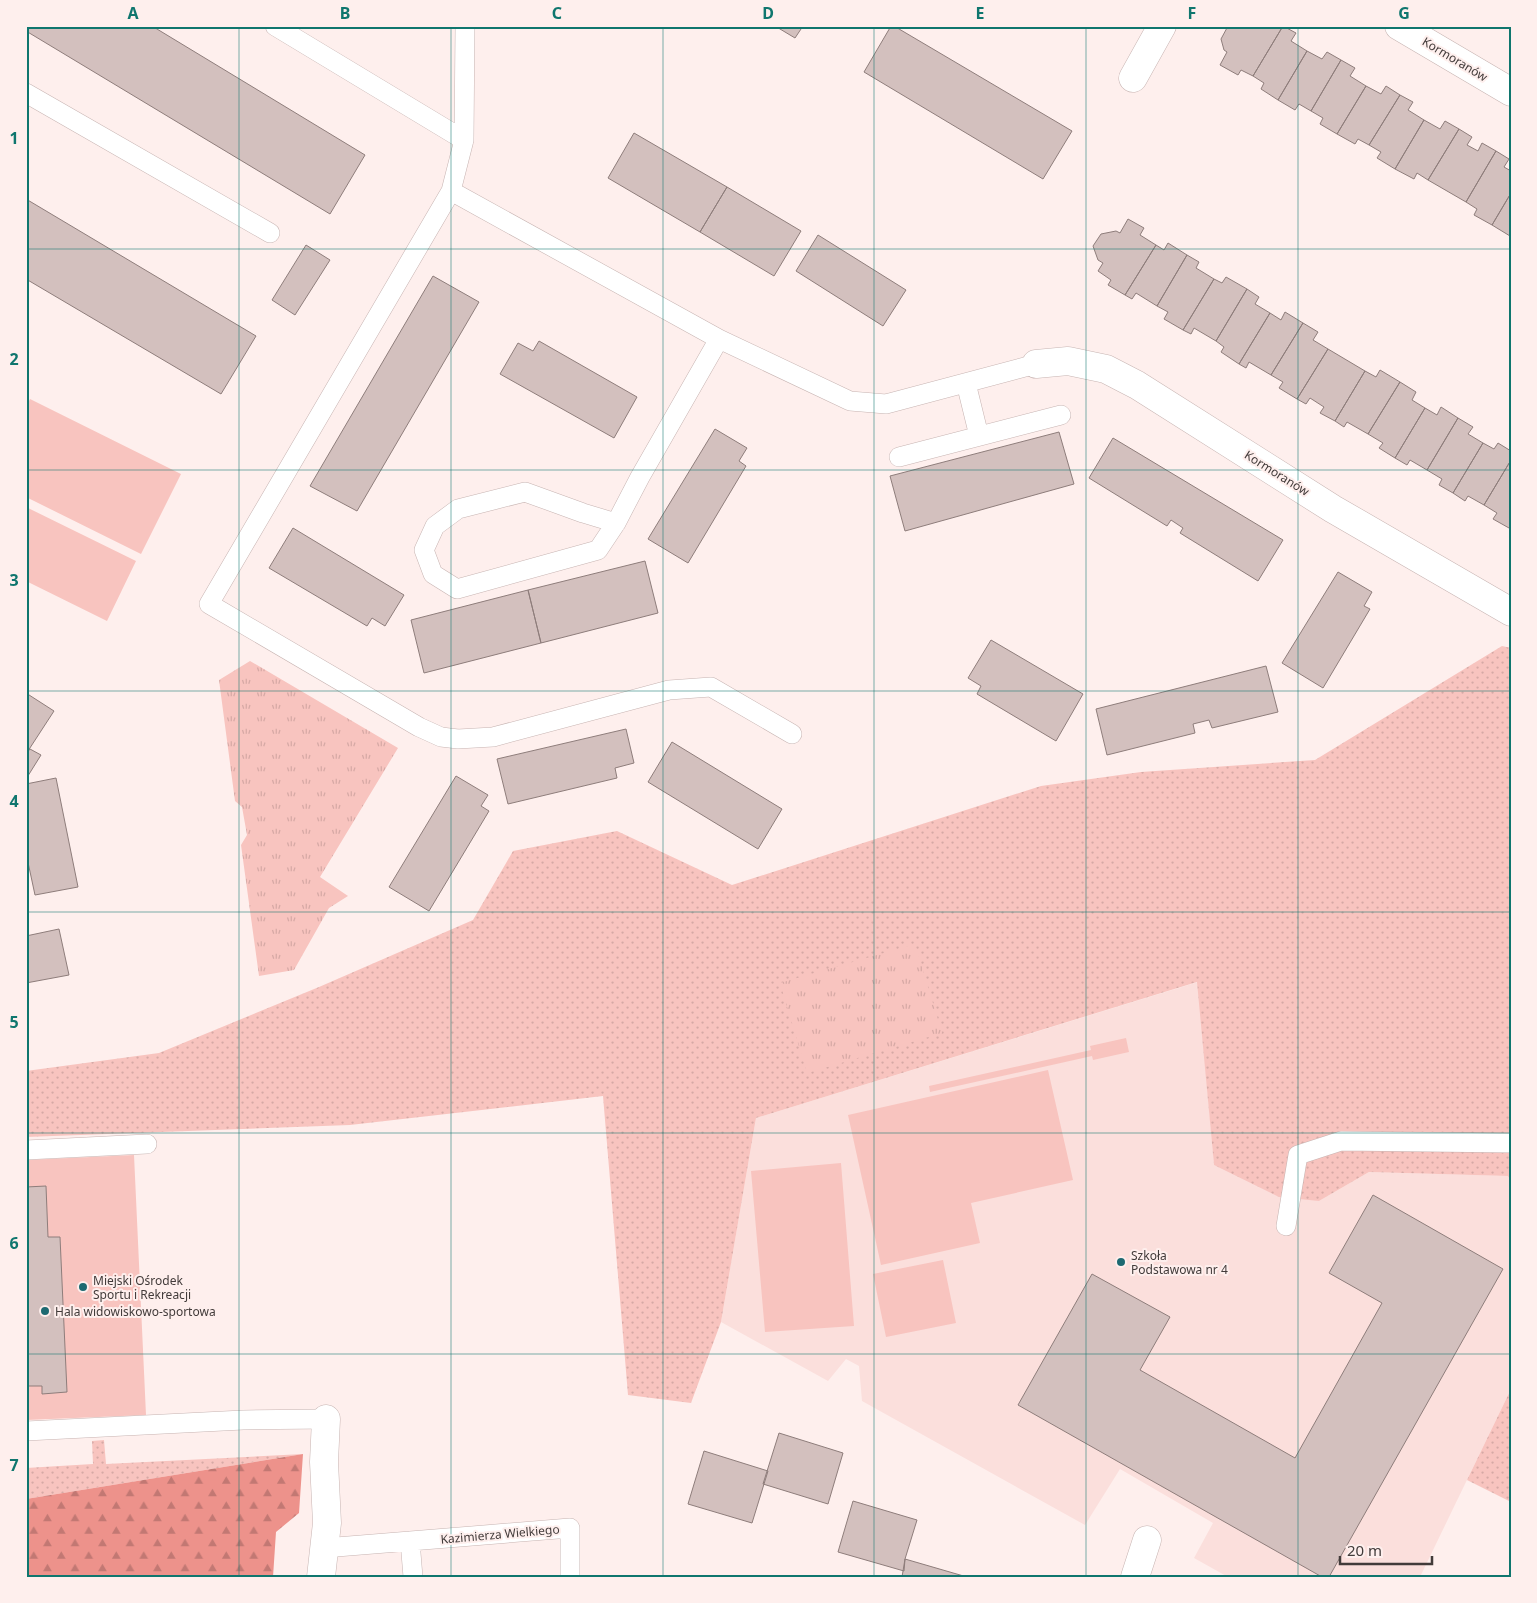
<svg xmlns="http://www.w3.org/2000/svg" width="1537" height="1603" viewBox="0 0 1537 1603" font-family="'Noto Sans',sans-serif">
<defs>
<pattern id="grass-dots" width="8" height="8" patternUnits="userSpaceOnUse" patternTransform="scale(1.25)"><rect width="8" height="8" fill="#f8c4bf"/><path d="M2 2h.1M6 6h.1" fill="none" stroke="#d6a9a5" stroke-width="1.8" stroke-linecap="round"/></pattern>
<pattern id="forest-firs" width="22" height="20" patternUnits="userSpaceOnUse" patternTransform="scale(1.25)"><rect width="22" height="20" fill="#ed928b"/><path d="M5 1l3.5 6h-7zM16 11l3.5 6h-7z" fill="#c27873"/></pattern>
<pattern id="park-tufts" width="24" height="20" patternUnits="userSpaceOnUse" patternTransform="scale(1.25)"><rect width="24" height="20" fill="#f8c4bf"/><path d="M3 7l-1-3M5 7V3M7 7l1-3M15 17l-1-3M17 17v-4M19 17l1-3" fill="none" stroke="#d6a9a5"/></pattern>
</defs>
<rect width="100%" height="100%" fill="#feefed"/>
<path fill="#fbdfdc" d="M 1198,982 L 1214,1165 L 1319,1201 L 1369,1172 L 1509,1176 L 1511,1180 L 1511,1389 L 1420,1577 L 1228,1577 L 1194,1558 L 1213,1523 L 1120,1469 L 1085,1525 L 862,1401 L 859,1366 L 846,1359 L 828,1381 L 721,1322 L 756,1118 Z"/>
<path fill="url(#grass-dots)" d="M 1502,646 L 1511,648 L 1511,1180 L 1508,1176 L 1369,1172 L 1319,1201 L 1279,1197 L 1214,1165 L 1197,982 L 756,1118 L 721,1322 L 691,1403 L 628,1395 L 603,1096 L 350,1125 L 26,1137 L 26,1071 L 159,1053 L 319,987 L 473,920 L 513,851 L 617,831 L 732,885 L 1041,786 L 1141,772 L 1315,760 Z
M 1511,1389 L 1511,1502 L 1467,1480 Z
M 104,1440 L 106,1464 L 303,1454 L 26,1499 L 26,1468 L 93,1464 L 92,1441 Z"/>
<path fill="url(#forest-firs)" d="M 303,1454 L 299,1513 L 276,1532 L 273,1577 L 26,1577 L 26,1499 Z"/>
<path fill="url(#park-tufts)" d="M 250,661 L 398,748 L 320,877 L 348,896 L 329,908 L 294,970 L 259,976 L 241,845 L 247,835 L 242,807 L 235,801 L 219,680 Z
M 915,944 L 942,1033 L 807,1073 L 780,983 Z"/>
<path fill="#f8c4bf" d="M 30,399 L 181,474 L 141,554 L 26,497 L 26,407 Z
M 26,507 L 136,561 L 107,621 L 26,581 Z
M 1126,1038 L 1129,1052 L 1093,1060 L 1092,1056 L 930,1092 L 929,1086 L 1091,1050 L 1090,1046 Z
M 1048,1070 L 1073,1180 L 971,1203 L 980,1243 L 881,1265 L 848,1115 Z
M 134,1155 L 146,1415 L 26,1420 L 26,1160 Z
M 841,1163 L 854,1326 L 765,1332 L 751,1171 Z
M 943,1260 L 956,1323 L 886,1337 L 873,1274 Z"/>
<path fill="#d3c0be" stroke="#8e7d7b" d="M 26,26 L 152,26 L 365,155 L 330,214 L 26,31 Z
M 775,26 L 803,26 L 795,38 Z
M 891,26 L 894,26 L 1072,131 L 1043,179 L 864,72 Z
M 1228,26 L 1283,26 L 1253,76 L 1241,70 L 1238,75 L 1220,65 L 1227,52 L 1224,50 L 1221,39 Z
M 1283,26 L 1296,33 L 1291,41 L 1307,51 L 1278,100 L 1261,89 L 1264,83 L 1253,76 Z
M 1307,51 L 1322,59 L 1327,52 L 1341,60 L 1311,111 L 1299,104 L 1295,110 L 1278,100 Z
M 1341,60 L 1355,68 L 1350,76 L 1366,86 L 1337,134 L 1320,124 L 1323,118 L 1311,111 Z
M 1366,86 L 1381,94 L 1386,86 L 1400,95 L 1369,145 L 1358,139 L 1355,144 L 1337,134 Z
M 1400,95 L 1413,102 L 1408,110 L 1424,120 L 1395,169 L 1377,158 L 1381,152 L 1369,145 Z
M 1424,120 L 1440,129 L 1445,121 L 1459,129 L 1428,180 L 1417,173 L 1414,179 L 1395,169 Z
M 1459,129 L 1472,137 L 1467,145 L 1478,151 L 1482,143 L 1496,151 L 1466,202 L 1428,180 Z
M 634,133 L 727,187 L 700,232 L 608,178 Z
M 1496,151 L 1509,159 L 1504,167 L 1511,171 L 1511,193 L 1492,225 L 1474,215 L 1477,209 L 1466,202 Z
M 727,187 L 801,231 L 774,276 L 700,232 Z
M 1511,193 L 1511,234 L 1510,236 L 1492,225 Z
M 26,199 L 256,336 L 221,394 L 26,279 Z
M 1128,219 L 1144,228 L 1140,235 L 1156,245 L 1125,295 L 1108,285 L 1111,280 L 1098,271 L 1103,263 L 1098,260 L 1093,246 L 1101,234 L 1116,231 L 1120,233 Z
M 818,235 L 906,290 L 883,326 L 796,271 Z
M 1168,243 L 1187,255 L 1157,306 L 1136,293 L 1132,299 L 1125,295 L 1156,245 L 1164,250 Z
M 306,245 L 330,260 L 295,315 L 272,300 Z
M 1187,255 L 1199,262 L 1196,268 L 1214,279 L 1183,330 L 1164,319 L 1168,312 L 1157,306 Z
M 433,276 L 479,302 L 357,511 L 310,486 Z
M 1226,277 L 1247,289 L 1216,341 L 1194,328 L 1191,334 L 1183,330 L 1214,279 L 1222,283 Z
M 1247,289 L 1259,297 L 1255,304 L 1270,313 L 1239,364 L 1221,352 L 1224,347 L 1216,341 Z
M 1285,312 L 1303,323 L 1271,375 L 1249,362 L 1246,368 L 1239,364 L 1270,313 L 1281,320 Z
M 1303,323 L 1318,332 L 1313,340 L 1328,349 L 1297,399 L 1279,388 L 1283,382 L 1271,375 Z
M 539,341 L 637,397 L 614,438 L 500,374 L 518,343 L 533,351 Z
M 1328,349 L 1365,371 L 1335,421 L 1320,413 L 1324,407 L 1310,398 L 1306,404 L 1297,399 Z
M 1380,370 L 1400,382 L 1368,434 L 1347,422 L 1344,427 L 1335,421 L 1365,371 L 1376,377 Z
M 1400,382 L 1416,392 L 1412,400 L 1425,408 L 1395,458 L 1379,448 L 1383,443 L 1368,434 Z
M 1441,407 L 1458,418 L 1427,470 L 1410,460 L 1407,465 L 1395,458 L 1425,408 L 1437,415 Z
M 1458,418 L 1473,427 L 1468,434 L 1483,443 L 1453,493 L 1439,485 L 1442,479 L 1427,470 Z
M 715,429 L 747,448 L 739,461 L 746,466 L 688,563 L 648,539 Z
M 1059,432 L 1074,484 L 905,531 L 890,476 Z
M 1113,438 L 1283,540 L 1258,581 L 1180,533 L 1183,528 L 1171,520 L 1167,526 L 1089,478 Z
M 1483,443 L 1494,449 L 1498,443 L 1511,451 L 1511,460 L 1484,505 L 1468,496 L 1465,501 L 1453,493 Z
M 1511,460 L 1511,525 L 1509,528 L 1493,519 L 1497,513 L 1484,505 Z
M 293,528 L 404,595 L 385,626 L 372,618 L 367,626 L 269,568 Z
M 645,561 L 658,613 L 541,643 L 528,590 Z
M 1338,572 L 1372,592 L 1364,606 L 1370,609 L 1323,688 L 1282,663 Z
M 528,590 L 541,643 L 424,673 L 411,620 Z
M 991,640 L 1083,694 L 1056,741 L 977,694 L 981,686 L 968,678 Z
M 1266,666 L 1278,712 L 1212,728 L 1209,720 L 1193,724 L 1195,733 L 1107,755 L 1096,709 Z
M 26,693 L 54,711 L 26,754 Z
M 626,729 L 634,763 L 615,768 L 617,778 L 508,804 L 497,759 Z
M 672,742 L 782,809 L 758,849 L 648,782 Z
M 30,749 L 41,755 L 26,779 L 26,754 Z
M 456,776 L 488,795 L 481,806 L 489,811 L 429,911 L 389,887 Z
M 56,778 L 78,887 L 35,895 L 26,853 L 26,784 Z
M 59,929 L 69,975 L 26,983 L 26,936 Z
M 46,1186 L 48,1237 L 60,1237 L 67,1392 L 42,1394 L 42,1386 L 26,1386 L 26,1187 Z
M 1373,1195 L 1503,1269 L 1329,1577 L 1322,1577 L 1018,1405 L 1092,1274 L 1170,1317 L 1140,1370 L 1295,1458 L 1382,1303 L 1329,1273 Z
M 779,1433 L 843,1453 L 828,1504 L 763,1484 Z
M 704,1451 L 768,1471 L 752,1523 L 688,1504 Z
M 853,1501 L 917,1520 L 905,1559 L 904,1571 L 838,1552 Z
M 905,1559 L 967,1577 L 902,1577 Z"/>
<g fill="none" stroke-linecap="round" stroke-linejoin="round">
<g stroke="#c7b4b2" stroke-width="20">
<path id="lane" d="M 275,26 L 464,140
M 465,26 L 464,140 L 451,191 L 719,339 L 850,401 L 886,404 L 1036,364
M 26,93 L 270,233
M 451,191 L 209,604 L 419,727 L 441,737 L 458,739 L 493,737 L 669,690 L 711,687 L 792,734
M 966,383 L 979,436
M 899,457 L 1061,415
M 616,523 L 583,513 L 525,492 L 458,509 L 435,526 L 424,550 L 433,574 L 457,589 L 598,550 L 616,523 L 640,477 L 719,339
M 26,1150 L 147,1144
M 1286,1226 L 1298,1155 L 1341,1141 L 1511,1143
M 26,1431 L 243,1420 L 326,1419
M 410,1541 L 413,1577
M 324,1548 L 570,1528 L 570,1577"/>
</g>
<g stroke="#c7b4b2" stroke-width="29">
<path id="street" d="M 1399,26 L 1511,92
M 1133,78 L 1162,26
M 1036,364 L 1068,361 L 1106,369 L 1137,385 L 1333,509 L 1511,612
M 321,1577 L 327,1523 L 324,1462 L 326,1419
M 1135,1577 L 1147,1540"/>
</g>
<use href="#lane" stroke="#fff" stroke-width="19"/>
<use href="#street" stroke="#fff" stroke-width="28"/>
</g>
<path fill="none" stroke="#0f766e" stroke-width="1" stroke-opacity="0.55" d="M 239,26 L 239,1577M 451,26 L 451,1577M 663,26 L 663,1577M 874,26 L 874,1577M 1086,26 L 1086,1577M 1298,26 L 1298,1577M 26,249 L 1511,249M 26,470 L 1511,470M 26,691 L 1511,691M 26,912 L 1511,912M 26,1133 L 1511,1133M 26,1354 L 1511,1354"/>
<g fill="#1d6971" stroke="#feefed" stroke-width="2">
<circle cx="1121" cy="1262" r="5"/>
<circle cx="83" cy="1287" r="5"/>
<circle cx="45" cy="1311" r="5"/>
</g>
<g text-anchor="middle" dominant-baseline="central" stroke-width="4" stroke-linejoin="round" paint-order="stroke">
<g font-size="12" fill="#423b3a" stroke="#feefed">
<text transform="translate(1455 59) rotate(31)">Kormoranów</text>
<text transform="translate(1277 473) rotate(32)">Kormoranów</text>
<text transform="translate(500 1534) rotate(-5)">Kazimierza Wielkiego</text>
</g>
<g font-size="12" fill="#423b3a" stroke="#feefed" text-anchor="start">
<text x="1131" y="1255">Szkoła<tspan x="1131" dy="14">Podstawowa nr 4</tspan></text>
<text x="93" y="1280">Miejski Ośrodek<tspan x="93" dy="14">Sportu i Rekreacji</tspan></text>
<text x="55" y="1311">Hala widowiskowo-sportowa</text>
</g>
</g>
<rect width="1537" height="1603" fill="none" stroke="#feefed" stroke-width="55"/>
<path d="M1340 1556v8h92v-8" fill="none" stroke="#423b3a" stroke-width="2.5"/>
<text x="1347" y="1556" font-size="15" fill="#423b3a" stroke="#feefed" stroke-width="4" paint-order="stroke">20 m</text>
<rect x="28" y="28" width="1482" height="1548" fill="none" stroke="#0f766e" stroke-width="2"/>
<g font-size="16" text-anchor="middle" font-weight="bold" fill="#0f766e">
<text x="133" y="19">A</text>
<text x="345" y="19">B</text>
<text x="557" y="19">C</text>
<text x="768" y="19">D</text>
<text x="980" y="19">E</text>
<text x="1192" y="19">F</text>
<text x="1404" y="19">G</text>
<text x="14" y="144">1</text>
<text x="14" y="365">2</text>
<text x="14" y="586">3</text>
<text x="14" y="807">4</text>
<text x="14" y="1028">5</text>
<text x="14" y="1249">6</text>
<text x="14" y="1471">7</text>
</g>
</svg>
